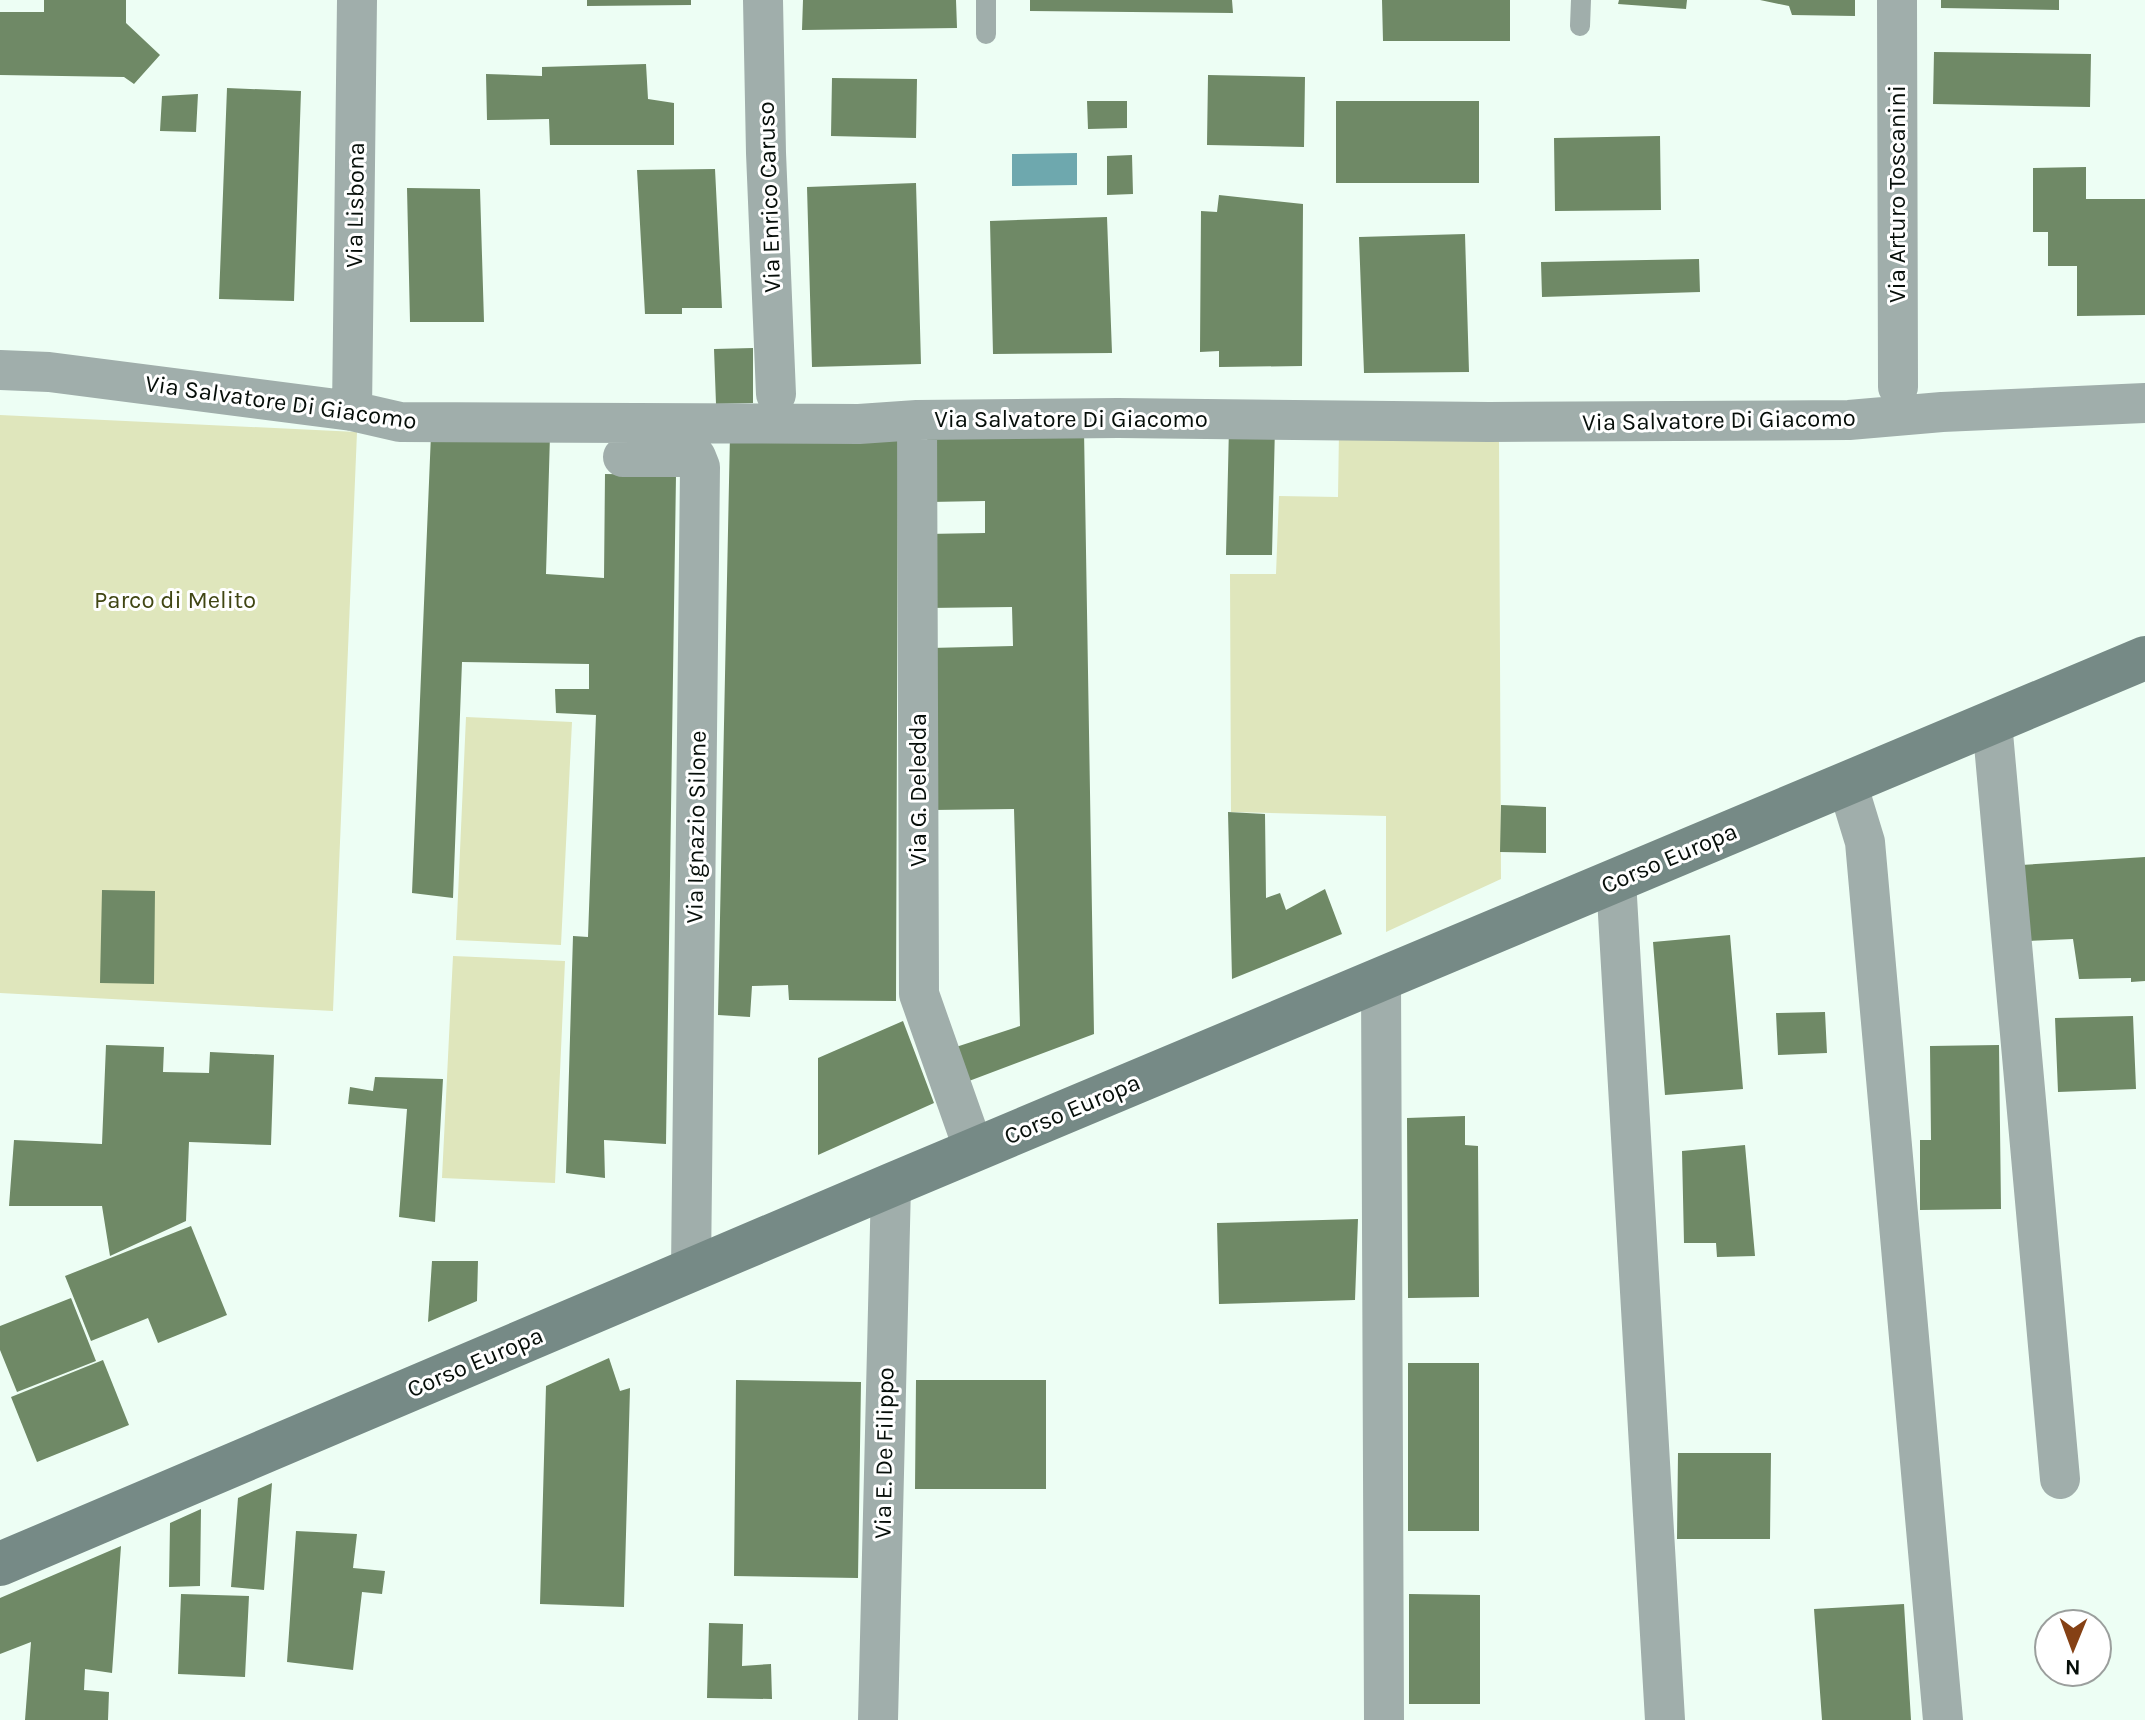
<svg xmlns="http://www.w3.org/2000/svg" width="2145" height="1720" viewBox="0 0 2145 1720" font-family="Karla,sans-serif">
<rect width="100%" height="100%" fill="#edfef4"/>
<path fill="#dfe6bc" d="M 0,415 L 357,432 L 333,1011 L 0,993 Z
M 1339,431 L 1499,435 L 1501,879 L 1386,932 L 1386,816 L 1231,812 L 1230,574 L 1276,574 L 1279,496 L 1338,497 Z
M 466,717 L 572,722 L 561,945 L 456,940 Z
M 453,956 L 565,961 L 555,1183 L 442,1178 Z"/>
<path fill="#6ea8ae" d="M 1077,153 L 1077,185 L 1012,186 L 1012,154 Z"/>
<path fill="#6f8966" d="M 44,0 L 126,0 L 126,23 L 160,55 L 134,84 L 124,77 L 0,75 L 0,12 L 44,12 Z
M 587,0 L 691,0 L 691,5 L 587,6 Z
M 803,0 L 956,0 L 957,28 L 802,30 Z
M 1030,0 L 1232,0 L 1233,13 L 1030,11 Z
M 1382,0 L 1510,0 L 1510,41 L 1383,41 Z
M 1619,0 L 1687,0 L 1686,9 L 1618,4 Z
M 1760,0 L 1855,0 L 1855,16 L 1792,15 L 1789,6 Z
M 1941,0 L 2059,0 L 2059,10 L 1941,8 Z
M 1934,52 L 2091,54 L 2090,107 L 1933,104 Z
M 646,64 L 648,99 L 674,103 L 674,145 L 550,145 L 549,119 L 487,120 L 486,74 L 542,76 L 542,67 Z
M 1208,75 L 1305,77 L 1304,147 L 1207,145 Z
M 832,78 L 917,79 L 916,138 L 831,136 Z
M 227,88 L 301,91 L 294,301 L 219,299 Z
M 198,94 L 196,132 L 160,131 L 162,96 Z
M 1087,101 L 1127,101 L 1127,128 L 1088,129 Z
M 1336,101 L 1479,101 L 1479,183 L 1336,183 Z
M 1660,136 L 1661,210 L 1555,211 L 1554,138 Z
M 1132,155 L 1133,194 L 1107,195 L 1107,156 Z
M 2086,167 L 2086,199 L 2145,199 L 2145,315 L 2077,316 L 2077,266 L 2048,266 L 2048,232 L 2033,232 L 2033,168 Z
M 715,169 L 722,308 L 682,308 L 682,314 L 645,314 L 637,170 Z
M 916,183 L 921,364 L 812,367 L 807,187 Z
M 407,188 L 480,189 L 484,322 L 410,322 Z
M 1219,195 L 1303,204 L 1302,366 L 1219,367 L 1219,351 L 1200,352 L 1201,211 L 1217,212 Z
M 1107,217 L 1112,353 L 993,354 L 990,221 Z
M 1465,234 L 1469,372 L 1364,373 L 1359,237 Z
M 1699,259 L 1700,292 L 1542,297 L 1541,262 Z
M 753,348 L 753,403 L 716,404 L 714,349 Z
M 1275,426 L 1272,555 L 1226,555 L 1229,427 Z
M 1084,430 L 1094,1034 L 969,1081 L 956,1047 L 1020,1026 L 1014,809 L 932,810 L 930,648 L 1013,646 L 1012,607 L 927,608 L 926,534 L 985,533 L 985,501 L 929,502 L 927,433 Z
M 898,433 L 896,1001 L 789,1000 L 788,985 L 752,986 L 750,1017 L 718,1015 L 730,434 Z
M 431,434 L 550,435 L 546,574 L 604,578 L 605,474 L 676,475 L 666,1144 L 604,1140 L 605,1178 L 566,1173 L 573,936 L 588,937 L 596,715 L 556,713 L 555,689 L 589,689 L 589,664 L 462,662 L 453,898 L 412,893 Z
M 1501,805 L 1546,807 L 1546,853 L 1500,852 Z
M 1228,812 L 1265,814 L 1266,898 L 1280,893 L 1286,910 L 1325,889 L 1342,934 L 1232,979 Z
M 2145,857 L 2145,981 L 2131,982 L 2131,978 L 2079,979 L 2073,939 L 2026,941 L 2021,865 Z
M 102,890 L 155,891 L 154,984 L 100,983 Z
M 1730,935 L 1743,1089 L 1665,1095 L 1653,942 Z
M 1825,1012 L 1827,1053 L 1778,1055 L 1776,1013 Z
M 2133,1016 L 2136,1089 L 2058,1092 L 2055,1018 Z
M 903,1021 L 934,1103 L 818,1155 L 818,1058 Z
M 106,1045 L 164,1047 L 163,1072 L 209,1073 L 210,1052 L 274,1055 L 271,1145 L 189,1142 L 186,1221 L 110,1256 L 102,1206 L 9,1206 L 14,1140 L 102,1144 Z
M 1999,1045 L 2001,1209 L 1920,1210 L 1920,1140 L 1931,1140 L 1930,1046 Z
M 375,1077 L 443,1079 L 435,1222 L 399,1217 L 407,1109 L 348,1104 L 350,1087 L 373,1091 Z
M 1465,1116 L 1465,1145 L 1478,1146 L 1479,1297 L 1408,1298 L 1407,1118 Z
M 1745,1145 L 1755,1256 L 1717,1257 L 1716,1243 L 1684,1243 L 1682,1151 Z
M 1358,1219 L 1355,1300 L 1219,1304 L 1217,1223 Z
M 191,1226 L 227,1315 L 158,1343 L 148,1318 L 91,1341 L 65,1276 Z
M 432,1261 L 478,1261 L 477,1301 L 428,1322 Z
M 71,1298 L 96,1361 L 17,1392 L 0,1350 L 0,1326 Z
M 609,1358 L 620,1391 L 630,1388 L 624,1607 L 540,1604 L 546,1386 Z
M 103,1360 L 129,1425 L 37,1462 L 11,1397 Z
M 1408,1363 L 1479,1363 L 1479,1531 L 1408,1531 Z
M 736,1380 L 861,1382 L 858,1578 L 734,1576 Z
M 916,1380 L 1046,1380 L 1046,1489 L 915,1489 Z
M 1678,1453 L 1771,1453 L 1770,1539 L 1677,1539 Z
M 272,1483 L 264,1590 L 231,1587 L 238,1498 Z
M 201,1509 L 200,1586 L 169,1587 L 170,1523 Z
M 296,1531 L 357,1534 L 353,1568 L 385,1571 L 382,1594 L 362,1592 L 353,1670 L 287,1662 Z
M 121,1546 L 112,1673 L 85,1669 L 84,1690 L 109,1692 L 108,1720 L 25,1720 L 31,1642 L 0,1654 L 0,1598 Z
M 181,1594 L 249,1596 L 245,1677 L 178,1674 Z
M 1409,1594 L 1480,1595 L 1480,1704 L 1409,1704 Z
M 1904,1604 L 1911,1720 L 1822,1720 L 1814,1609 Z
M 709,1623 L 743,1624 L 742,1666 L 771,1664 L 772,1699 L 707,1698 Z"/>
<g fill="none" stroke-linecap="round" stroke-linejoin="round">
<path stroke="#a0aeab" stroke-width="20" d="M 1580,26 L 1581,0
M 986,34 L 986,0"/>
<path stroke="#a0aeab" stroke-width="40" d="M 763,0 L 766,153 L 776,394
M 1897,0 L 1898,387
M 0,370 L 49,372 L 352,411 L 400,422 L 859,424 L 917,420 L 1118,418 L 1489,422 L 1849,420 L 1942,412 L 2145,403
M 352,411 L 357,0
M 917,420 L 919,994 L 974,1150
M 623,457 L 696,457 L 700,467 L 691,1270
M 1992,722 L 2060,1479
M 1847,783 L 1865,842 L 1943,1720
M 1616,880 L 1665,1720
M 1381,979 L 1384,1720
M 878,1720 L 891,1185"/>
<path stroke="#768a86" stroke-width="44" d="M 0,1564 L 891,1185 L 2145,658"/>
</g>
<g text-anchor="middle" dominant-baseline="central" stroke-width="6" stroke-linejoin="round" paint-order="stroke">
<g font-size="24" fill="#060e09" stroke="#fff">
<text transform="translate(1897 194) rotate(-90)">Via Arturo Toscanini</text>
<text transform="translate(769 197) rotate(-92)">Via Enrico Caruso</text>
<text transform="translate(355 205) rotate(-89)">Via Lisbona</text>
<text transform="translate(281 402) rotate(8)">Via Salvatore Di Giacomo</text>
<text x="1071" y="419">Via Salvatore Di Giacomo</text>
<text transform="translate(1719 420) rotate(-1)">Via Salvatore Di Giacomo</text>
<text transform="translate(918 790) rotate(-90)">Via G. Deledda</text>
<text transform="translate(696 827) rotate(-89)">Via Ignazio Silone</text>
<text transform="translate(1669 858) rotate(-23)">Corso Europa</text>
<text transform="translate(1072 1109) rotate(-23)">Corso Europa</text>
<text transform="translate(475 1362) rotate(-23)">Corso Europa</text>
<text transform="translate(884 1453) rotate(-89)">Via E. De Filippo</text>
</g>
<g font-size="24" fill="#404613" stroke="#fff">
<text x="175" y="600">Parco di Melito</text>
</g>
</g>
<g transform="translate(2073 1648) rotate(181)"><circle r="38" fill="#ffffff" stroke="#9b9f9d" stroke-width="2"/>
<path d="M0-6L14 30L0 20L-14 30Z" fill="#854115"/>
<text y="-12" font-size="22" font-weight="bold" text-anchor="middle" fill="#060e09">N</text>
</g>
</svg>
